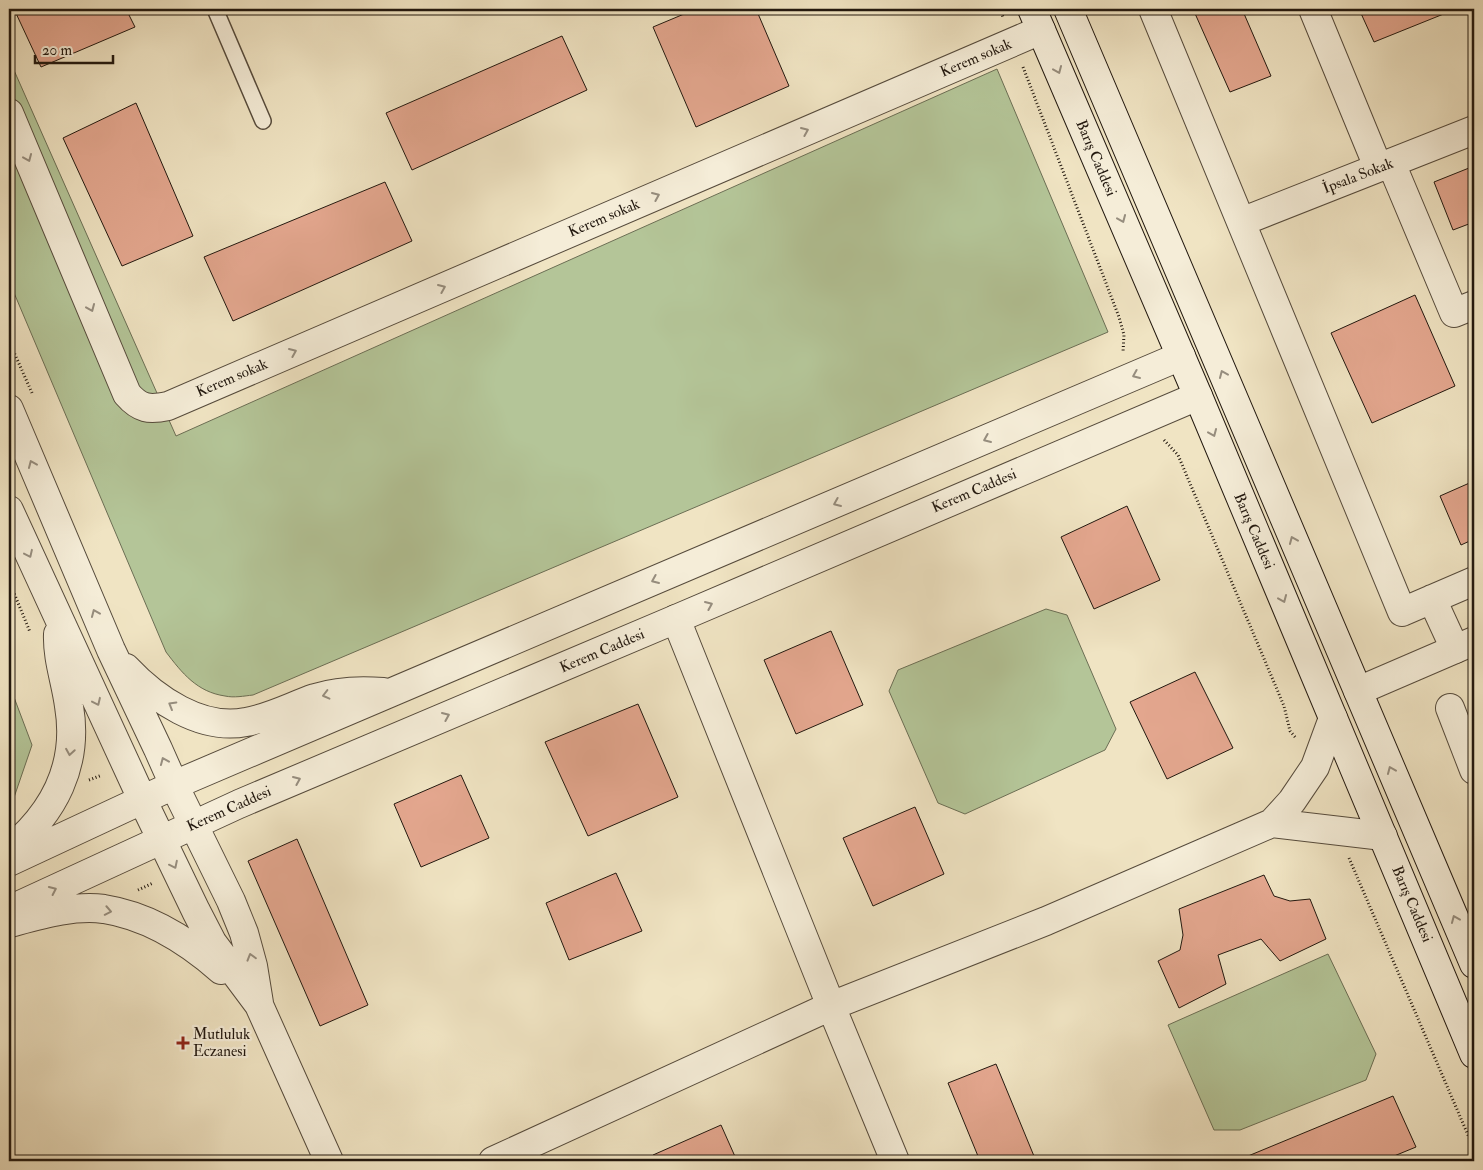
<svg xmlns="http://www.w3.org/2000/svg" width="1483" height="1170" viewBox="0 0 1483 1170" font-family="'IM FELL Double Pica',serif">
<rect width="100%" height="100%" fill="#f0e4c3"/>
<filter id="stains"><feTurbulence type="fractalNoise" baseFrequency=".004" numOctaves="4"/><feColorMatrix values="0 0 0 0 .2 0 0 0 0 .09 0 0 0 0 .02 0 0 0 .5 -.17"/></filter>
<radialGradient id="worn" r=".72"><stop offset=".6" stop-color="#630" stop-opacity="0"/><stop offset="1" stop-color="#630" stop-opacity=".3"/></radialGradient>
<path fill="#b4c598" stroke="#6b6e54" d="M 9,59 L 176,436 L 997,69 L 1108,332 L 253,695 C 244,696 234,698 225,696 C 197,692 182,673 166,652 L 9,281 Z
M 1046,609 L 1067,615 L 1116,729 L 1105,750 L 965,814 L 938,803 L 889,691 L 898,670 Z
M 9,684 L 32,745 L 9,812 Z
M 1328,954 L 1376,1054 L 1366,1080 L 1240,1130 L 1214,1130 L 1168,1025 Z"/>
<path fill="#e4a78f" stroke="#22180f" d="M 14,9 L 126,9 L 135,27 L 41,67 Z
M 696,9 L 756,9 L 789,86 L 696,127 L 653,27 Z
M 1193,9 L 1242,9 L 1271,76 L 1230,92 Z
M 1359,9 L 1456,9 L 1374,42 Z
M 562,36 L 587,90 L 412,170 L 386,113 Z
M 136,103 L 193,236 L 122,266 L 63,138 Z
M 1474,166 L 1474,222 L 1453,230 L 1434,182 Z
M 385,182 L 412,241 L 233,321 L 204,257 Z
M 1415,295 L 1455,386 L 1372,423 L 1331,333 Z
M 1474,481 L 1474,539 L 1461,545 L 1440,496 Z
M 1127,506 L 1160,580 L 1094,609 L 1061,537 Z
M 831,631 L 863,705 L 796,734 L 764,660 Z
M 1195,672 L 1233,748 L 1167,779 L 1130,702 Z
M 638,704 L 678,797 L 588,836 L 545,742 Z
M 461,775 L 489,838 L 421,867 L 394,804 Z
M 915,807 L 944,874 L 873,906 L 843,838 Z
M 297,839 L 368,1005 L 320,1026 L 248,861 Z
M 616,873 L 642,931 L 569,960 L 546,903 Z
M 1264,875 L 1274,896 L 1290,901 L 1310,899 L 1326,939 L 1280,961 L 1261,939 L 1218,955 L 1226,984 L 1179,1008 L 1158,961 L 1180,950 L 1183,935 L 1179,909 Z
M 996,1064 L 1036,1161 L 980,1161 L 948,1083 Z
M 1393,1096 L 1416,1147 L 1382,1161 L 1236,1161 Z
M 721,1125 L 737,1161 L 656,1161 L 653,1155 Z"/>
<g fill="none" stroke-linecap="round" stroke-linejoin="round">
<g stroke="#564b3c" stroke-width="18">
<path id="service" d="M 215,9 L 263,121"/>
</g>
<g stroke="#564b3c" stroke-width="30">
<path id="minor" d="M 1153,9 L 1402,612 L 1474,581
M 1313,9 L 1378,167
M 9,113 L 127,394 C 140,409 149,410 168,406 L 1041,30
M 1391,163 L 1454,313 L 1474,305
M 1241,222 L 1474,130
M 1432,599 L 1455,649
M 676,619 L 831,1006 L 895,1161
M 1272,823 L 1383,836
M 493,1161 L 831,1006 L 1046,921 L 1272,823 L 1292,801 L 1315,767 L 1333,718"/>
</g>
<g stroke="#564b3c" stroke-width="30">
<path id="tertiary" d="M 9,409 L 111,650 L 158,749 L 174,785 L 231,901 L 244,933 L 253,966 L 259,1003
M 9,510 L 142,799 L 196,911 L 212,942 L 259,1005 L 329,1161
M 126,668 C 155,699 201,731 246,722 C 270,718 292,706 315,698 C 337,691 359,690 383,692
M 1358,691 L 1474,641
M 1450,708 L 1474,770
M 9,850 C 54,813 79,765 69,706 C 66,682 57,659 58,634
M 9,862 L 174,785 L 1181,356
M 9,910 L 239,804 L 676,619 L 1198,396
M 10,923 C 40,915 73,905 104,909 C 149,916 188,941 221,970"/>
</g>
<g stroke="#22180f" stroke-width="30">
<path id="secondary" d="M 1032,9 L 1198,396 L 1474,1054
M 1068,9 L 1474,964"/>
</g>
<path stroke="#22180f" stroke-width="3" stroke-dasharray="1 2.5" stroke-linecap="butt" d="M 1000,9 L 1003,17
M 1023,67 L 1119,317 L 1124,335 L 1123,352
M 9,341 L 32,393
M 1164,440 L 1178,455 L 1284,706 L 1290,731 L 1296,738
M 9,581 L 30,632
M 89,780 L 102,775
M 1349,858 L 1474,1149
M 138,890 L 153,883"/>
<use href="#service" stroke="#f5edd8" stroke-width="15"/>
<use href="#minor" stroke="#f5edd8" stroke-width="28"/>
<use href="#tertiary" stroke="#f5edd8" stroke-width="28"/>
<use href="#secondary" stroke="#f5edd8" stroke-width="28"/>
</g>
<defs><path id="oneway-chevron" d="M-2-3.5L2.5 0L-2 3.5" fill="none" stroke-width="1.6" stroke-linecap="round" stroke-linejoin="round" transform="scale(1.25)"/></defs>
<g stroke="#968d7e">
<use href="#oneway-chevron" transform="translate(1058 70) rotate(67)"/>
<use href="#oneway-chevron" transform="translate(805 131) rotate(-23)"/>
<use href="#oneway-chevron" transform="translate(28 158) rotate(67)"/>
<use href="#oneway-chevron" transform="translate(656 196) rotate(-23)"/>
<use href="#oneway-chevron" transform="translate(1122 219) rotate(67)"/>
<use href="#oneway-chevron" transform="translate(442 288) rotate(-23)"/>
<use href="#oneway-chevron" transform="translate(91 308) rotate(67)"/>
<use href="#oneway-chevron" transform="translate(293 352) rotate(-23)"/>
<use href="#oneway-chevron" transform="translate(1223 374) rotate(-113)"/>
<use href="#oneway-chevron" transform="translate(1136 375) rotate(157)"/>
<use href="#oneway-chevron" transform="translate(1213 433) rotate(67)"/>
<use href="#oneway-chevron" transform="translate(987 439) rotate(157)"/>
<use href="#oneway-chevron" transform="translate(32 464) rotate(-113)"/>
<use href="#oneway-chevron" transform="translate(837 503) rotate(157)"/>
<use href="#oneway-chevron" transform="translate(1293 540) rotate(-113)"/>
<use href="#oneway-chevron" transform="translate(29 554) rotate(65)"/>
<use href="#oneway-chevron" transform="translate(655 580) rotate(157)"/>
<use href="#oneway-chevron" transform="translate(1283 599) rotate(67)"/>
<use href="#oneway-chevron" transform="translate(709 605) rotate(-23)"/>
<use href="#oneway-chevron" transform="translate(95 613) rotate(-113)"/>
<use href="#oneway-chevron" transform="translate(326 695) rotate(166)"/>
<use href="#oneway-chevron" transform="translate(97 702) rotate(65)"/>
<use href="#oneway-chevron" transform="translate(172 705) rotate(-150)"/>
<use href="#oneway-chevron" transform="translate(446 716) rotate(-23)"/>
<use href="#oneway-chevron" transform="translate(70 752) rotate(99)"/>
<use href="#oneway-chevron" transform="translate(164 761) rotate(-113)"/>
<use href="#oneway-chevron" transform="translate(1391 770) rotate(-113)"/>
<use href="#oneway-chevron" transform="translate(297 780) rotate(-23)"/>
<use href="#oneway-chevron" transform="translate(174 865) rotate(64)"/>
<use href="#oneway-chevron" transform="translate(53 890) rotate(-25)"/>
<use href="#oneway-chevron" transform="translate(108 911) rotate(11)"/>
<use href="#oneway-chevron" transform="translate(1455 919) rotate(-113)"/>
<use href="#oneway-chevron" transform="translate(251 957) rotate(-106)"/>
</g>
<path fill="#8f2418" stroke="#f5edd8" stroke-width="2" d="M180.5 1035.5h5v5h5v5h-5v5h-5v-5h-5v-5h5z"/>
<g text-anchor="middle" dominant-baseline="central" stroke-width="4.5" stroke-linejoin="round" paint-order="stroke">
<g font-size="15" fill="#22180f" stroke="#f5edd8">
<text transform="translate(976 58) rotate(-23)">Kerem sokak</text>
<text transform="translate(1096 158) rotate(67)">Barış Caddesi</text>
<text transform="translate(1358 176) rotate(-21)">İpsala Sokak</text>
<text transform="translate(604 218) rotate(-23)">Kerem sokak</text>
<text transform="translate(232 378) rotate(-23)">Kerem sokak</text>
<text transform="translate(974 491) rotate(-23)">Kerem Caddesi</text>
<text transform="translate(1254 531) rotate(67)">Barış Caddesi</text>
<text transform="translate(602 651) rotate(-23)">Kerem Caddesi</text>
<text transform="translate(229 809) rotate(-24)">Kerem Caddesi</text>
<text transform="translate(1412 904) rotate(67)">Barış Caddesi</text>
</g>
<g font-size="15" fill="#22180f" stroke="#f5edd8" text-anchor="start">
<text x="193" y="1034">Mutluluk<tspan x="193" dy="17">Eczanesi</tspan></text>
</g>
</g>
<rect width="1483" height="1170" fill="none" stroke="#f0e4c3" stroke-width="30"/>
<rect x="10" y="10" width="1463" height="1150" fill="none" stroke="#22180f" stroke-width="2.5"/>
<rect x="15" y="15" width="1453" height="1140" fill="none" stroke="#22180f"/>
<path d="M35 55v8h78v-8" fill="none" stroke="#22180f" stroke-width="2.5"/>
<text x="42" y="55" font-size="15" fill="#22180f" stroke="#f5edd8" stroke-width="4" paint-order="stroke">20 m</text>
<rect width="100%" height="100%" filter="url(#stains)"/>
<rect width="100%" height="100%" fill="url(#worn)"/>
</svg>
